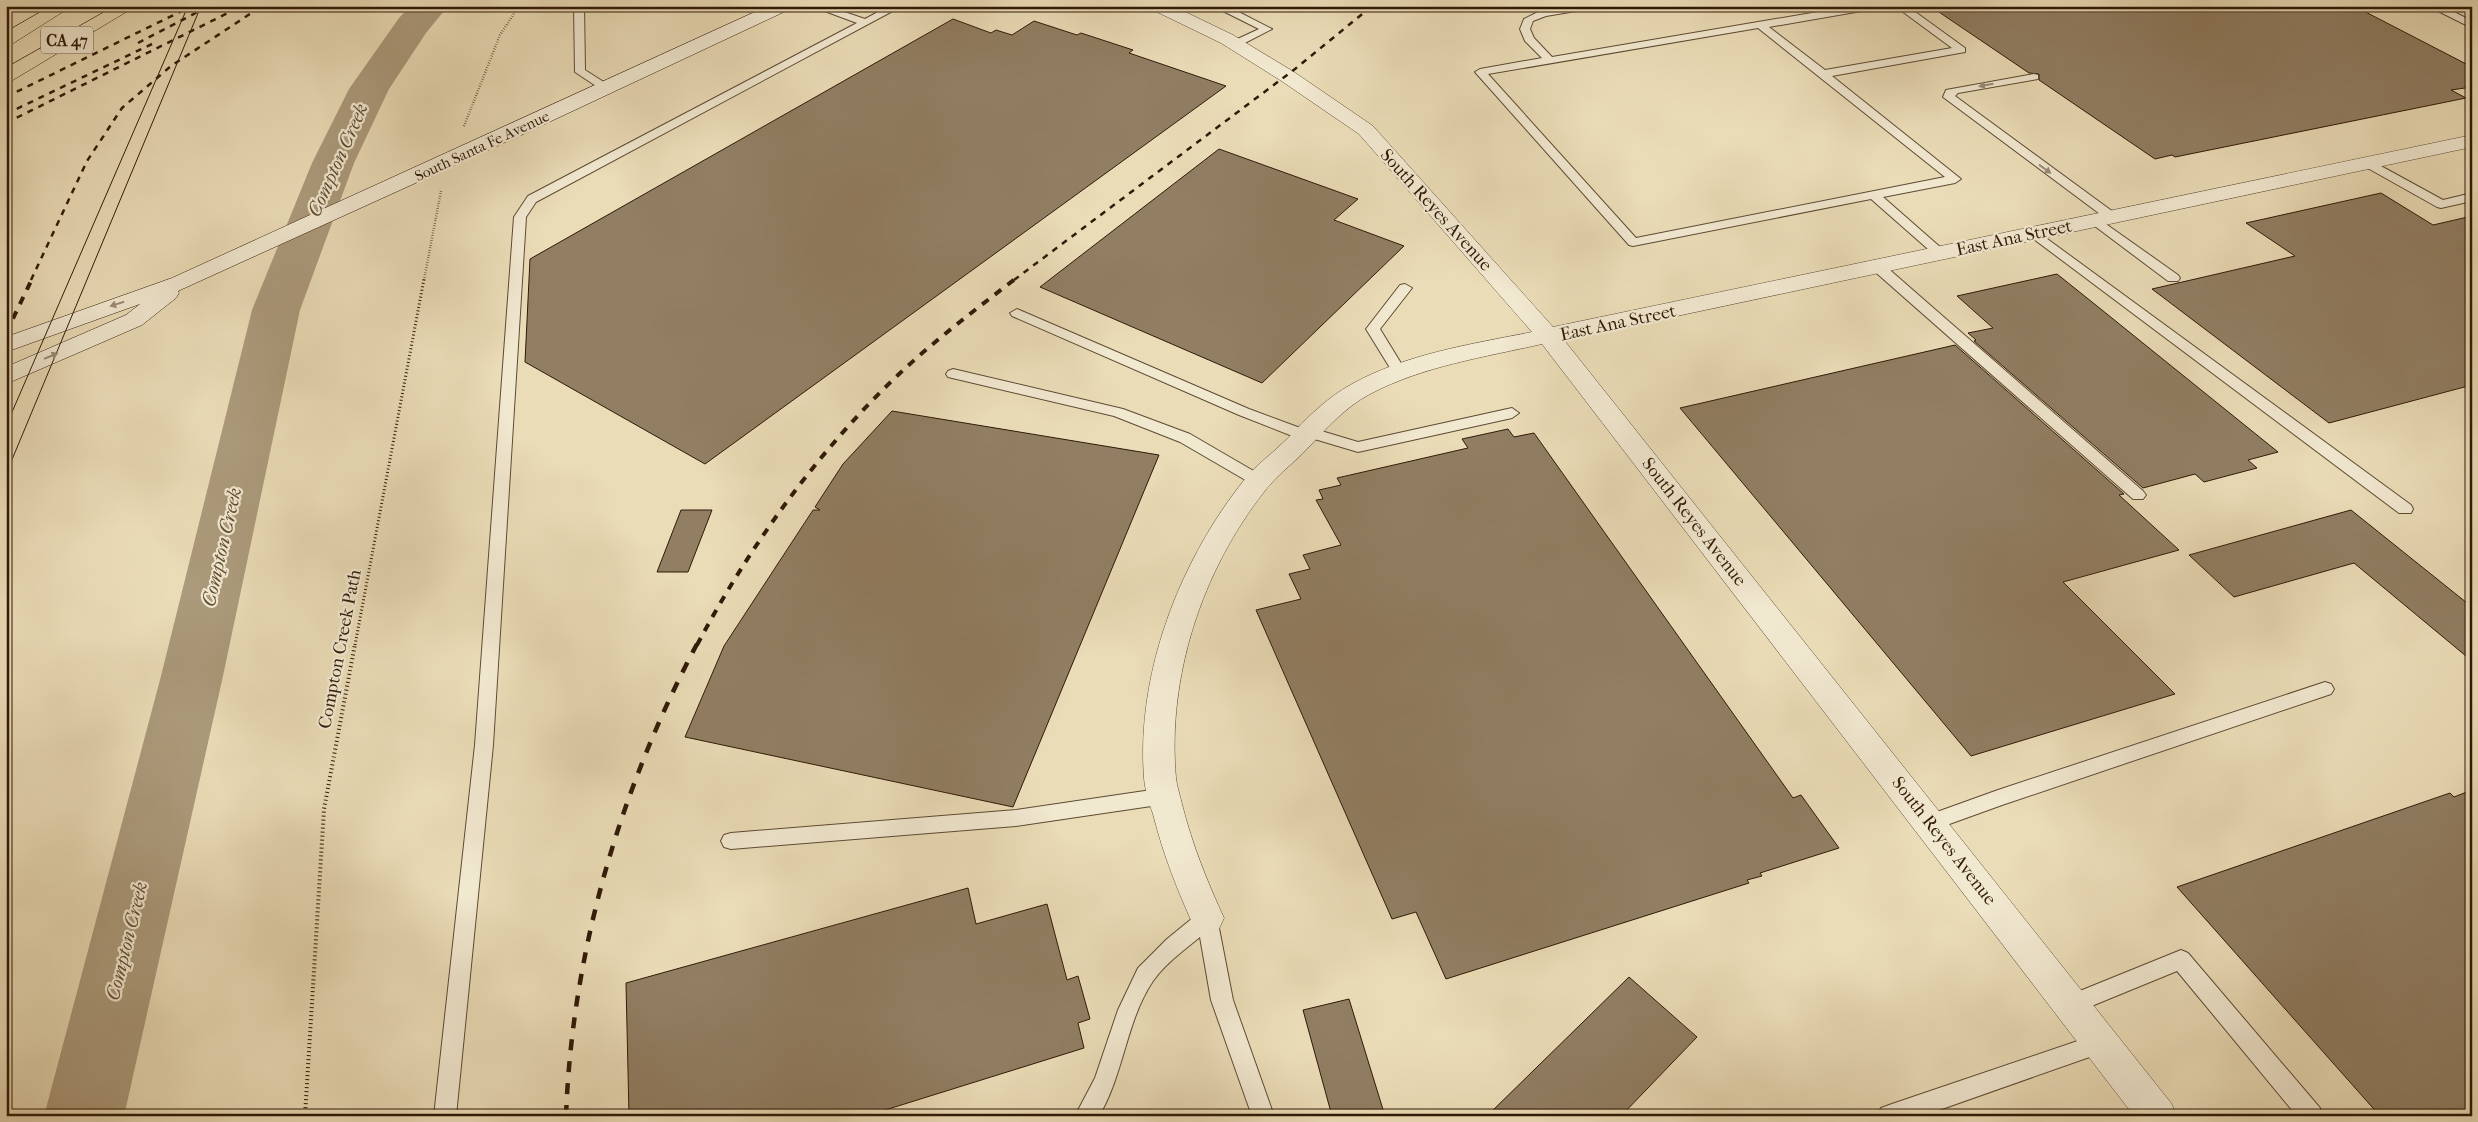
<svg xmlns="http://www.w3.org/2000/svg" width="2478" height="1122" viewBox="0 0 2478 1122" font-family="'IM FELL French Canon',serif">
<rect width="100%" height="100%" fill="#eadcb7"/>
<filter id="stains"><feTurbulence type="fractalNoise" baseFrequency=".004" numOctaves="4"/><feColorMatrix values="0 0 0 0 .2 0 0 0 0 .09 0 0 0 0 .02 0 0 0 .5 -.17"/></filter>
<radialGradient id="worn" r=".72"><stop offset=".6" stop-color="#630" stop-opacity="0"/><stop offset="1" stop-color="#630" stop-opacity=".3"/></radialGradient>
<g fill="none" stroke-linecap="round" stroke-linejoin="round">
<path fill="#ab9a7b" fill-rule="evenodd" d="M 410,6 L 448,6 L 426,33 L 389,89 L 354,163 L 300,310 L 223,676 L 124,1116 L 44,1116 L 161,676 L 252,310 L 312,163 L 349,89 L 399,18 Z"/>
</g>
<path fill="#917e63" stroke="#301907" d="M 1930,6 L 2354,6 L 2472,67 L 2472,87 L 2451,90 L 2466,98 L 2175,157 L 2172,155 L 2155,159 L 2039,80 L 2039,74 L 2029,73 Z
M 953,19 L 991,33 L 996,30 L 1012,35 L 1034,21 L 1077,35 L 1081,33 L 1133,50 L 1129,53 L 1226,86 L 705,464 L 525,362 L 530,259 Z
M 1219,149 L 1358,199 L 1334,220 L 1404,246 L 1262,383 L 1040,287 Z
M 2381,193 L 2433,225 L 2472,216 L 2472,385 L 2329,423 L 2152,289 L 2295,256 L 2246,223 Z
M 2057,274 L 2097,306 L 2278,452 L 2248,460 L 2257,468 L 2219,478 L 2204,482 L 2195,474 L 2143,488 L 1974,341 L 1976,340 L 1968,333 L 1993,328 L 1957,296 Z
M 1955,345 L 2124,494 L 2119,495 L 2179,550 L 2063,582 L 2175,694 L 1971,756 L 1680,408 Z
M 892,411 L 1159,455 L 1013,807 L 685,737 L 724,646 L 813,510 L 820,510 L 815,507 L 843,464 Z
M 1508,429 L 1514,437 L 1534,433 L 1793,798 L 1801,795 L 1839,848 L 1760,873 L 1762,876 L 1747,880 L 1749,883 L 1446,979 L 1416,912 L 1392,919 L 1256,610 L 1301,599 L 1289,574 L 1310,569 L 1303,555 L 1341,545 L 1316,500 L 1323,499 L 1319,490 L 1341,485 L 1337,478 L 1468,448 L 1462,439 Z
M 681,510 L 712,510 L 688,572 L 657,572 Z
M 2351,510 L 2472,607 L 2472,661 L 2354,563 L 2234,597 L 2189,555 Z
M 2472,790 L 2472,1116 L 2380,1116 L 2177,887 L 2450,793 L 2454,797 Z
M 968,888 L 976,924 L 1047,904 L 1067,980 L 1078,976 L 1090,1019 L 1078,1023 L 1084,1048 L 866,1116 L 629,1116 L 626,983 Z
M 1629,977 L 1697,1037 L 1621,1116 L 1487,1116 Z
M 1349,999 L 1385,1116 L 1332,1116 L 1303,1010 Z"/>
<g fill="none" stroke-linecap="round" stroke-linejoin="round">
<g stroke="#5e4a33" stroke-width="2">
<path id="service" d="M 574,6 L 584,6 L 585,70 L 610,86 L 610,90 L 602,90 L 575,72 Z
M 811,6 L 827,6 L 865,19 L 889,6 L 902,6 L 536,202 L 526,217 L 493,745 L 456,1116 L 434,1116 L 475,745 L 514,217 L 528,196 L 857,23 Z
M 1213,6 L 1227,6 L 1272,29 L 1239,46 L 1231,46 L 1231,42 L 1259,29 Z
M 1567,6 L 1593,6 L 1588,9 L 1546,16 L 1533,21 L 1530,29 L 1534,38 L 1552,57 L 1853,6 L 1878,6 L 1873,9 L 1769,27 L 1825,70 L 1952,48 L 1895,6 L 1907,6 L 1965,48 L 1965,52 L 1832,76 L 1961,179 L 1955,183 L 1883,197 L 1948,254 L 1947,257 L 1937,257 L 1871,199 L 1633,246 L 1629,245 L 1475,72 L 1480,69 L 1542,58 L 1525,41 L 1520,29 L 1524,19 L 1540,11 ZM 1758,28 L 1945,177 L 1636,238 L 1488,74 Z
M 2428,6 L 2442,6 L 2472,21 L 2472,28 Z
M 2034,74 L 2038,75 L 2038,79 L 1958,93 L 1955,96 L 2116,214 L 2118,217 L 2116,220 L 2108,220 L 1943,97 L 1946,90 Z
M 2368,159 L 2443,200 L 2472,193 L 2472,201 L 2441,208 L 2437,207 L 2364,166 L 2362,163 Z
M 2096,217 L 2178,275 L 2180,278 L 2178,281 L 2168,281 L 2092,224 L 2090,221 Z
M 2035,230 L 2411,505 L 2413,509 L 2411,513 L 2399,513 L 2031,237 L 2029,234 L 2031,231 Z
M 1878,263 L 1883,264 L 2143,491 L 2146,495 L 2143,499 L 2133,499 L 1873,270 L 1871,267 L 1873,264 Z
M 1405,284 L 1412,288 L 1380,329 L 1407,373 L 1400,378 L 1395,376 L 1366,329 L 1400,285 Z
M 1017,309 L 1249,409 L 1303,429 L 1308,427 L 1358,442 L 1512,408 L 1519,413 L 1512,418 L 1358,452 L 1311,438 L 1305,440 L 1300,439 L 1239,415 L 1012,316 L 1010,313 Z
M 953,369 L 1123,409 L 1190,434 L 1264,477 L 1267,481 L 1264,485 L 1254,485 L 1180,442 L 1114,416 L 948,377 L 946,374 L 948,371 Z
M 2325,682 L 2331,684 L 2334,689 L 2331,694 L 2002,805 L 1930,831 L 1923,829 L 1920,823 L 1923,817 L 1998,790 Z
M 1165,788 L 1172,790 L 1174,796 L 1172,802 L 1165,804 L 1016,826 L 731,849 L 724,847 L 721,841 L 724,835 L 731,833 L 1016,810 Z
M 1207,909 L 1214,912 L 1217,918 L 1233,1000 L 1274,1116 L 1252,1116 L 1211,1000 L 1200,937 C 1184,950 1165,964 1153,981 C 1126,1021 1124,1074 1099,1116 L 1075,1116 L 1095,1078 L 1118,1010 L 1138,968 L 1167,939 L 1200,912 Z
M 2181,950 L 2188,953 L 2320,1108 L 2323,1116 L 2297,1116 L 2177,971 L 2072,1014 L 2065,1011 L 2061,1004 L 2065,997 Z
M 2101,1033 L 2109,1036 L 2112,1043 L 2109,1050 L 2101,1053 L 1922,1116 L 1878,1116 L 1881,1108 L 1889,1105 Z"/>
</g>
<g stroke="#5e4a33" stroke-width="1">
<path id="tertiary" d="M 1151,6 L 1173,6 L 1233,35 L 1294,72 L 1373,126 L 1553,327 L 2472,135 L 2472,147 L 1564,340 L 2171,1103 L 2177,1116 L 2134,1116 L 1542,344 C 1485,357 1423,366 1370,394 C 1342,409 1324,432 1303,453 C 1290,466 1275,477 1264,492 C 1202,571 1167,677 1176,778 C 1177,787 1180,795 1182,804 C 1192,844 1207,881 1224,918 L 1219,929 L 1207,934 L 1195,929 C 1178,892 1163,854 1153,814 C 1149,803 1145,790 1144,778 C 1136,673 1180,560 1245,479 C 1257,464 1273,453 1287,439 C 1307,418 1326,398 1352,384 C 1406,354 1472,344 1532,332 L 1359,134 L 1280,80 L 1221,43 L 1153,10 Z"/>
</g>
<g stroke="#301907" stroke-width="1">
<path id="secondary" d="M 768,6 L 790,6 L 788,10 L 530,131 L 178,291 L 179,293 L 176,298 L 142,325 L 6,384 L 6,367 L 126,315 L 140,304 L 6,352 L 6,337 L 172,278 Z"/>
</g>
<g stroke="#301907" stroke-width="1">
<path id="primary" d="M 51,6 L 72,6 L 12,44 L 6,45 L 6,32 Z
M 115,6 L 136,6 L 13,80 L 6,81 L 6,68 Z"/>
</g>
<path stroke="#301907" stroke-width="2.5" stroke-dasharray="0.5 2" stroke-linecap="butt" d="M 464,126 L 500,35 L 519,6
M 424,280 L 441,191"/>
<path stroke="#301907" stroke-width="3" stroke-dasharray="1 2.5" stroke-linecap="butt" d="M 355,645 L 424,279"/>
<path stroke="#301907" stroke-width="4" stroke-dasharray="1 3" stroke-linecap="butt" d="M 305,1116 L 324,809 L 355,644"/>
<use href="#service" fill="#f1e8d0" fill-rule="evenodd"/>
<use href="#tertiary" fill="#f1e8d0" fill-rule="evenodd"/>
<use href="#secondary" fill="#f1e8d0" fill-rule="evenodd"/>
<use href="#primary" fill="#eadcb7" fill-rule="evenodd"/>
<path stroke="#301907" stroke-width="1" d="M 6,426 L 188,6
M 6,474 L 201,6"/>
<path stroke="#301907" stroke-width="2.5" stroke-dasharray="6 6" stroke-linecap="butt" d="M 6,14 L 19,6
M 138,43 L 209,6
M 6,97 L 192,6
M 6,114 L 152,44
M 6,123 L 242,6
M 31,280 L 87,161 L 122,108 L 171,66 L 262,6
M 1014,280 L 1295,69 L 1372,6"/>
<path stroke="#301907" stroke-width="4" stroke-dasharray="8 8" stroke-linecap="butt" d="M 6,333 L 32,279
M 697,645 C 749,547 817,452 898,375 C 935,340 975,310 1015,279"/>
<path stroke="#301907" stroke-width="4.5" stroke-dasharray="11 11" stroke-linecap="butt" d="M 566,1116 C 572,952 620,789 697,644"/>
</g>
<defs><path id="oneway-solid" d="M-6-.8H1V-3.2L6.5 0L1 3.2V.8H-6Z" transform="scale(1.25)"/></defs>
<g fill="#9a8b76">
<use href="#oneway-solid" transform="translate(1986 85) rotate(170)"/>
<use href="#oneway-solid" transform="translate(2045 169) rotate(36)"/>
<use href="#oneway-solid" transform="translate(117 304) rotate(162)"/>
<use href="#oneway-solid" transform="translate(51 356) rotate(-23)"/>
</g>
<g text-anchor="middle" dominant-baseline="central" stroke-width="4.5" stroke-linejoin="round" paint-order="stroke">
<g font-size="15" fill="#301907" stroke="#f1e8d0">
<text transform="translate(482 146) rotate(-25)">South Santa Fe Avenue</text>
</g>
<rect fill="#f1e8d0" stroke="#6a5743" stroke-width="1" x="41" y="26.5" width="52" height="27" rx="4"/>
<g font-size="16" font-weight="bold" fill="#301907">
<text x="67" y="40">CA 47</text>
</g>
<g font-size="18" fill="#301907" stroke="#f1e8d0">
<text transform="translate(1436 210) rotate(48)">South Reyes Avenue</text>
<text transform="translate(2014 238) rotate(-12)">East Ana Street</text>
<text transform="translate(1618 323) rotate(-12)">East Ana Street</text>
<text transform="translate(1694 522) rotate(52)">South Reyes Avenue</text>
<text transform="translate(340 649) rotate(-79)">Compton Creek Path</text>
<text transform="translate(1944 841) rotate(52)">South Reyes Avenue</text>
</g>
<g font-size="19" font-style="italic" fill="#614d35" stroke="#f1e8d0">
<text transform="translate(338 160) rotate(-66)">Compton Creek</text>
<text transform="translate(222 547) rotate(-77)">Compton Creek</text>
<text transform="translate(127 941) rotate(-76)">Compton Creek</text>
</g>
</g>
<rect width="2478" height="1122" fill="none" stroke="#eadcb7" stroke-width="25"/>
<rect x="8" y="8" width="2463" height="1107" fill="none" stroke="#301907" stroke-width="2.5"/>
<rect x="12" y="12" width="2453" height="1097" fill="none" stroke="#301907"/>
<rect width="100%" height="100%" filter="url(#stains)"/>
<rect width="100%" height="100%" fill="url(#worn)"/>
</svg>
